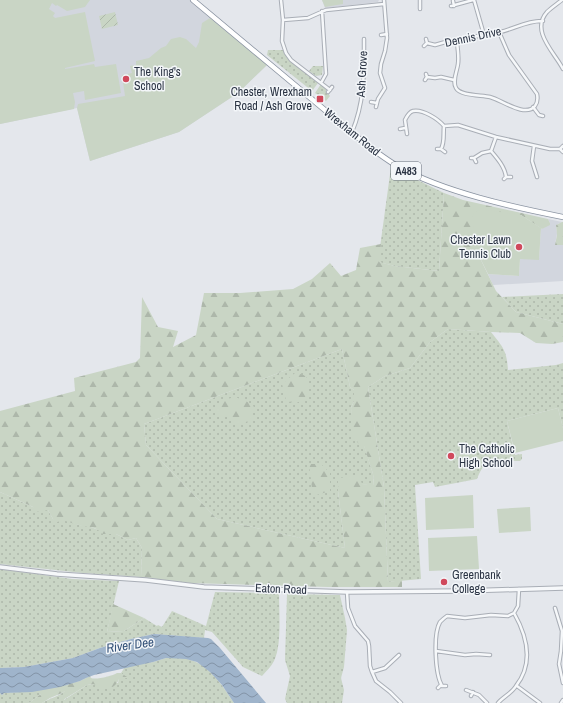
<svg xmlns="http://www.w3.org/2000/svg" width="563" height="703" viewBox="0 0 563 703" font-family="'Archivo Narrow',sans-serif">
<defs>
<pattern id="grass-dots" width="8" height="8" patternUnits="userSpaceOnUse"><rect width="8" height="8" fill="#c9d5c5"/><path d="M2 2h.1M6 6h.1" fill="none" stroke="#adb7aa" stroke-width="1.8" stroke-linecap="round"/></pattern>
<pattern id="forest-firs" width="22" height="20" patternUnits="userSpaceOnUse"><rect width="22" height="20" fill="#c9d5c5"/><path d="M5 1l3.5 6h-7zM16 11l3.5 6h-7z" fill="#adb7aa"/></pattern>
<pattern id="garden-furrows" width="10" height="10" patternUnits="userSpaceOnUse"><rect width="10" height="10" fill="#c9d5c5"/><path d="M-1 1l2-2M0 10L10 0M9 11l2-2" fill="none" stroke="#adb7aa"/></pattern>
<pattern id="water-waves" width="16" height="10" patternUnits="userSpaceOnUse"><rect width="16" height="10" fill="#9fb4cb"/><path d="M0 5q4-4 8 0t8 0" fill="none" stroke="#8293a6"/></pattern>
</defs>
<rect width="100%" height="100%" fill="#e4e7ec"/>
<path fill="#d2d6de" d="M 0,0 L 190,0 L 267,65 L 238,93 L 179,132 L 90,161 L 77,108 L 0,124 Z
M 322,0 L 379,0 L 378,2 L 325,8 Z
M 548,219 L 562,222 L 556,225 L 557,234 L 555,244 L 563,245 L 563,281 L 493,285 L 488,274 L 519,276 L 520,259 L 539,259 L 541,228 L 542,229 L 550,223 Z"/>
<path fill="url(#grass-dots)" d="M 268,50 L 283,50 L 288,58 L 318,83 L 312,91 L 267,55 Z
M 313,66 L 323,66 L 322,75 L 316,76 L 309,71 Z
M 321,84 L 326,89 L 326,91 L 330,96 L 326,101 L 315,93 Z
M 391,167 L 444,193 L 439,271 L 395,266 L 378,262 Z
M 563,294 L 563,324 L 516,312 L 502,297 Z
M 448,329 L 491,332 C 503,347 507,351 508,370 L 556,365 L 563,363 L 563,428 L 558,408 L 507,421 L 515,455 L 522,454 L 522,459 L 520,461 C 496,462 489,450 477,479 L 435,487 L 433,482 L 415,485 L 421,579 L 388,582 L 384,487 L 368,387 L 385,376 L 410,368 L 430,342 Z
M 342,349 L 350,387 L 354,390 L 354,401 L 351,408 L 356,440 L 364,445 L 373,474 L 374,486 L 362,484 L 338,491 L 345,548 L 217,519 L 146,445 L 144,424 Z
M 0,492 L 33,507 L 48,510 L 53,519 L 66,520 L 79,525 L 88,526 L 99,530 L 102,533 L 116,534 L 128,540 L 136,538 L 142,548 L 141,577 L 83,573 L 0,564 Z
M 0,569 L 72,579 L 119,581 L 107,632 L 124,631 L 144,618 L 157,626 L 158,625 L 162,627 L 172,611 L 206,626 L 215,592 L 279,593 C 279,612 282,645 274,661 C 271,667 266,671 262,676 L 243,667 L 212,632 L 205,630 L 204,638 L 154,634 L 131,639 L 100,648 L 73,658 L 24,667 L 0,668 Z
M 287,594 L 340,595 L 345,618 L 347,630 L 344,667 L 341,678 L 344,690 L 342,703 L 287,703 L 285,699 L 290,676 L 285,660 Z
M 166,658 C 176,658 187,657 196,662 C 213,670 224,688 234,703 L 42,703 C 50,698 60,696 66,690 L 64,700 L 87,685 L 94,684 L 118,683 L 119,678 L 126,678 L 121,673 L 125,667 L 153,662 Z
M 41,690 L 41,694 L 29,703 L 0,703 L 0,693 L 2,695 L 4,693 Z"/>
<path fill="url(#forest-firs)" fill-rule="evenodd" d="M 444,193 L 463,200 L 548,219 L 550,223 L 550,225 L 542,229 L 521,215 L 480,258 L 496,291 L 516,312 L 563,324 L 563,342 L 552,344 L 536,343 L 520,333 L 491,332 L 448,329 L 430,342 L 410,368 L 385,376 L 368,387 L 384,487 L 388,582 L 402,580 L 402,587 L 328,587 L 190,583 L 141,577 L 142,548 L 136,538 L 128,540 L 116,534 L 102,534 C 96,525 87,528 79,525 C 69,523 68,519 57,522 L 53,519 L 48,510 L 37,512 L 33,507 L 0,492 L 0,411 L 75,391 L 74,378 L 136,362 L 140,358 L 142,297 L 158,327 L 178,331 L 173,347 L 196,335 L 204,293 L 240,293 L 293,289 L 312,279 L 330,263 L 341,276 L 356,270 L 360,248 L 381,244 L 379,262 L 395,266 L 439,271 ZM 342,349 L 350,387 L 354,390 L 354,401 L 351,408 L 353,436 L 358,443 L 364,446 L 373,474 L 374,485 L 362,484 L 359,476 L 338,478 L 338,491 L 345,548 L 217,519 L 146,445 L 144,424 Z
M 562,222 L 563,222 L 563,245 L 555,245 L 557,235 L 556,225 Z
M 295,373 C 299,374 305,374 307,378 C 315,390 301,410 286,400 L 282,384 Z
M 234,397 C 241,399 249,401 254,407 L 252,417 L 249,422 L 237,425 L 228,417 L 221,417 L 215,412 C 214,401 226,400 234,397 Z
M 309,464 L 321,464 L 330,473 L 330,491 L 313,496 Z
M 113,604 L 144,618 L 124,631 L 107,632 Z
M 117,673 L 121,673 L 127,677 L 127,678 L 119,679 C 115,690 103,691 94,684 L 87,685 L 63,700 L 65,691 L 62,693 L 50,698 L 42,703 L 29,703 L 41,694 L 41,690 L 80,681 L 90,676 L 91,678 C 96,680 112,676 117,673 Z"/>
<path fill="#c9d5c5" d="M 0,0 L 90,0 L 85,7 L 67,11 L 57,5 L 56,6 L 52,3 L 49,9 L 55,13 L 53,16 L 55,18 L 85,12 L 95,61 L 65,68 L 65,69 L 94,64 L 95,67 L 116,64 L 121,93 L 85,100 L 84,91 L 73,93 L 75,102 L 74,109 L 0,124 Z
M 322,0 L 343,0 L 343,4 L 325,7 Z
M 210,18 L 267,65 L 238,93 L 179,132 L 90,161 L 77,108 L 78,104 L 125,96 L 122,75 L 132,73 L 130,66 L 136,65 L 136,61 L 149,58 L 161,48 L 166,46 L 171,39 L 180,37 L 186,39 L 196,48 L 199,42 L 202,23 Z
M 487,210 L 521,215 L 541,228 L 539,260 L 520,259 L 519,276 L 488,274 L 480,258 L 472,218 C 475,209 478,211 487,210 Z
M 558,408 L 563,428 L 563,441 L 515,453 L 507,421 Z
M 473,495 L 474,528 L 426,530 L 425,498 Z
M 530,507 L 531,531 L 499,533 L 497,509 Z
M 477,536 L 479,569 L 429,571 L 428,538 Z"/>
<path fill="url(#garden-furrows)" d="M 115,12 L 118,25 L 102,29 L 99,16 Z"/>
<path fill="url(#water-waves)" d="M 154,634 L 208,638 L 211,639 L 220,648 L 266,703 L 234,703 L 222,685 L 210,672 L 197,662 L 186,659 L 166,658 L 153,662 L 94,675 L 86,678 L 80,681 L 60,687 L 32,692 L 4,693 L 2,695 L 0,693 L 0,668 L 24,667 L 73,658 L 100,648 L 131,639 Z"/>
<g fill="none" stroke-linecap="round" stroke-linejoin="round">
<g stroke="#a9aeb6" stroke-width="4.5">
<path id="minor" d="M 281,0 L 283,20 L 282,41 L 286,53 L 291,60 L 330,90
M 420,0 L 420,9
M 474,0 L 484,35
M 562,0 C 557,4 551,8 547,12 C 530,31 555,53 563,69
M 453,1 L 454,6
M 451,6 L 473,0
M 283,20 L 308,18 L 326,10 L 384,4
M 381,35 L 387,34
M 427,43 L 435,45 L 449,41 L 457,43 C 469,35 486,36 500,32 C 514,29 528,20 543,21
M 457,43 C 458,50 459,57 458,64 C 457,72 452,81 456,88 C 460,96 482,95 490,97 C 502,100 525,118 535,106 C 538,102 538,99 537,94 L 509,55 L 499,32
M 424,46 L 427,43 L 426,39
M 427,77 L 435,78 L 441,77 L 454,80
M 425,80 L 427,77 L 426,74
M 321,83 L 326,74 L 322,11
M 328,92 L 332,87
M 371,102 L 377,103
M 376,107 L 378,99 L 385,88 L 380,73 L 381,64 L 385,51 L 387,38 L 384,0
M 533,107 L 539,115 L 543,116
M 400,129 L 405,128
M 352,132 C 365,101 364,72 364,39
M 407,134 L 405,120 C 407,116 409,112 413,111 C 423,109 438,119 444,126 L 458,125 L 496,137 L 550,149 L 560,149 L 563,146
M 496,137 L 491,151 C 497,158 505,167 506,177
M 534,146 L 532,161 L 537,177
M 437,149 L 441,149 L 445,152
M 441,149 C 445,142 443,134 444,126
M 560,149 L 563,152
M 471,158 L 474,158 L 476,162
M 474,158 L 482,153 L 491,151
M 504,179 L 506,177 L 511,177
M 347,592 L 348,608 L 355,626 L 368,641 L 369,646 L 370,666 L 372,672 L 376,681 L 390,692 L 401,703
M 555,608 L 562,631 L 561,651 L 559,664 L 563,683
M 436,651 L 465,655 L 476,654 L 490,655
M 372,672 L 385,668 L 399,655
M 446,686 L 442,686 C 435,674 433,634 440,622 C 442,620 444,618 447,616 L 465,618 L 491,615 L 508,616 L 514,613 L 518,606 L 519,589
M 517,686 L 540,703
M 438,688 L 441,685
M 466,690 L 479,695 L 487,703
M 471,696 L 473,692
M 498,703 C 503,697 512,693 516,686 C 534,663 527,636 514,613
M 561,703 L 563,700"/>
</g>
<g stroke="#a9aeb6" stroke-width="5.5">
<path id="tertiary" d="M 0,567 L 57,574 L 146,580 L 204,587 L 347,592 L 463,591 L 563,588"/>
</g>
<g stroke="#8b94a2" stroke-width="6">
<path id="trunk" d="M 193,0 L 368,146 C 378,153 388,161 399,167 C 444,192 512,207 563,217"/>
</g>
<use href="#minor" stroke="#f6f8fa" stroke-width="2.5"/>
<use href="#tertiary" stroke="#f6f8fa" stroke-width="3.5"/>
<use href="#trunk" stroke="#fff" stroke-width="4.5"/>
</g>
<g fill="#d0495c" stroke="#f3f6f9" stroke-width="1.5">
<circle cx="126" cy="79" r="4"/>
<rect x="316" y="95" width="8" height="8" rx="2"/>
<circle cx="519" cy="247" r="4"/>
<circle cx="451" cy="456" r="4"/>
<circle cx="444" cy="582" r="4"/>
</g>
<g text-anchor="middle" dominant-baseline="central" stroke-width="3" stroke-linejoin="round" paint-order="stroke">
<rect fill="#f3f6f9" stroke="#676e7a" stroke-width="1" x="391" y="162" width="30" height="18" rx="3"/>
<g font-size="11" font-weight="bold" fill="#2b3444">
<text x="406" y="171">A483</text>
</g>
<g font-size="12" fill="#2b3444" stroke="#f3f6f9">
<text transform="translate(473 37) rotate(-12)">Dennis Drive</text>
<text transform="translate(362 74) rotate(-87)">Ash Grove</text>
<text transform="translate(352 132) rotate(39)">Wrexham Road</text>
<text transform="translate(281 589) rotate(2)">Eaton Road</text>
</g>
<g font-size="12" fill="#2b3444" stroke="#f3f6f9" text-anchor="start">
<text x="134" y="72">The King's<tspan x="134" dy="14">School</tspan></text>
<text x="312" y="92" text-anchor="end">Chester, Wrexham<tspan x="312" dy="14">Road / Ash Grove</tspan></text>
<text x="511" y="240" text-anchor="end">Chester Lawn<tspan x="511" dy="14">Tennis Club</tspan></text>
<text x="459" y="449">The Catholic<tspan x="459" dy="14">High School</tspan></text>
<text x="452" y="575">Greenbank<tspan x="452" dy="14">College</tspan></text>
</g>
<g font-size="13" font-style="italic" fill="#345279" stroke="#f3f6f9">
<text transform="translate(130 645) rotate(-8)">River Dee</text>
</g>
</g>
</svg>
